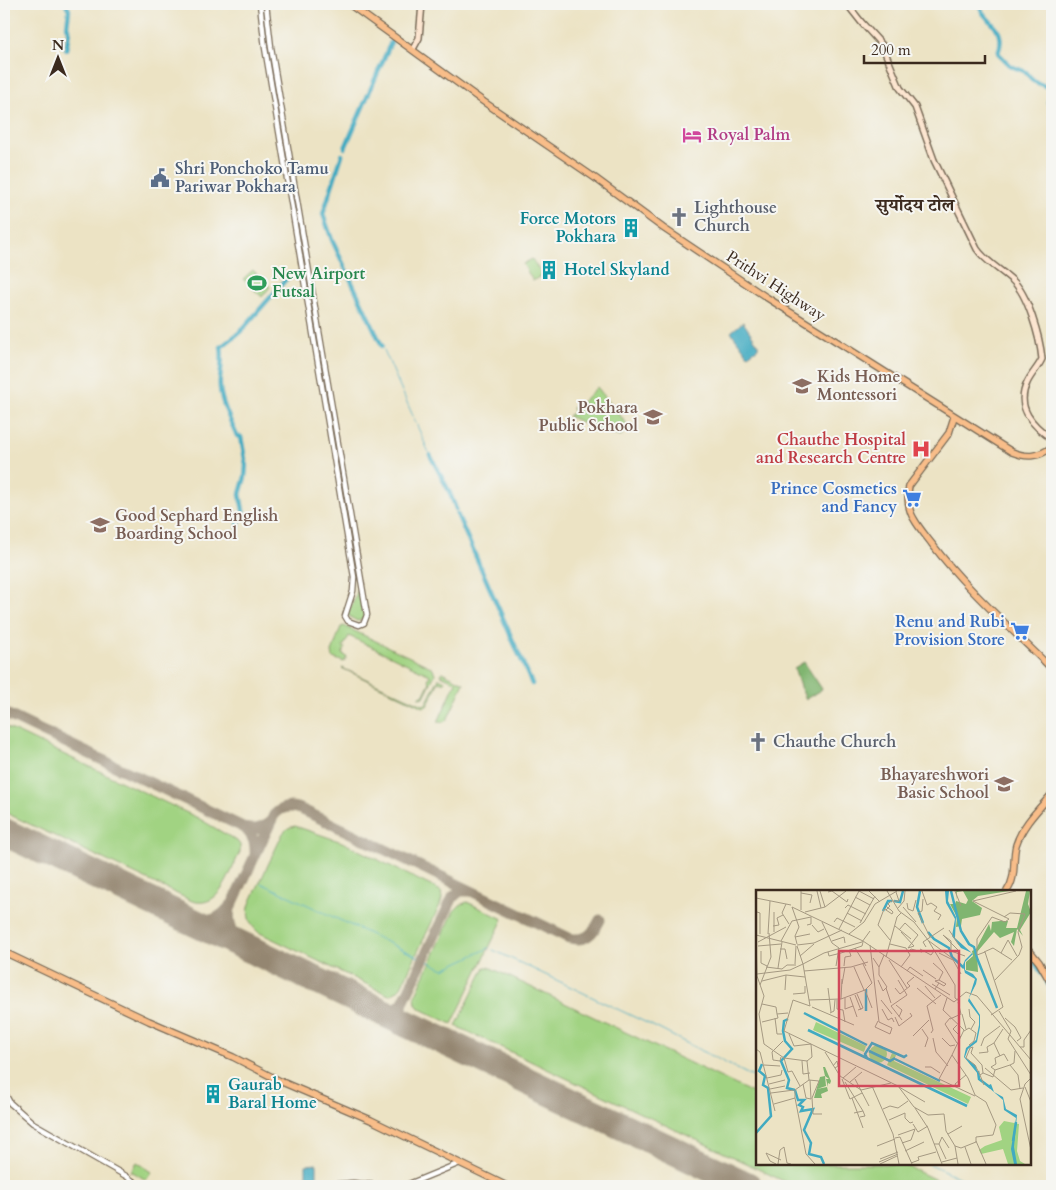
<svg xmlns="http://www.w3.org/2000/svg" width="1056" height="1190" viewBox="0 0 1056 1190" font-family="Cardo,'Noto Serif Devanagari',serif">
<rect width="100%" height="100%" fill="#f6f6f2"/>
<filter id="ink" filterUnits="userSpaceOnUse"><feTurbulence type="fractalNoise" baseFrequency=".02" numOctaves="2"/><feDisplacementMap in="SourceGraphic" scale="10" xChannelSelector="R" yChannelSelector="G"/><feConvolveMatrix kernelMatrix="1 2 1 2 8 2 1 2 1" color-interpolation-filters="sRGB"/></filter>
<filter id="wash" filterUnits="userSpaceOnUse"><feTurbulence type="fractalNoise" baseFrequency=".0096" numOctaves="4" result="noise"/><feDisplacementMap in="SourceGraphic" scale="20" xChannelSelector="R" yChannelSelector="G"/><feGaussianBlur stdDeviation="1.12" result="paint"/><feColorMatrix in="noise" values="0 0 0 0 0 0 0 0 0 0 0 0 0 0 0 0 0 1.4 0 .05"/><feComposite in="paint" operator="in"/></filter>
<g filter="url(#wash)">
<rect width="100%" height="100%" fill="#ece3c4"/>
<path fill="#a1d382" stroke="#6e7e50" d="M 532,259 L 542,275 L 533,281 L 523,264 Z
M 253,270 L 270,287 L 262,297 L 243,279 Z
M 597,387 L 627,424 L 621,436 L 598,430 L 568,416 L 574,412 L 572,408 L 583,401 Z
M 358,590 L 360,590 L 365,615 L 362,620 L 357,621 L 350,617 L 348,614 Z
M 344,626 L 433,668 L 435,674 L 424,697 L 419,698 L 421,695 L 423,696 L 430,682 L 428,680 L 430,675 L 349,636 L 343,647 L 345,648 L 342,654 L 347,657 L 344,662 L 333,658 L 332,652 C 336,644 337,635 341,627 Z
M 342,668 L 423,705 L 426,704 L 439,678 L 445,681 L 444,683 L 439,681 L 427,706 L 423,707 Z
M 442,672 L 464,683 L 448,718 C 446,722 442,723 438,722 L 456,682 L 441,675 Z
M 4,726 L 198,818 L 237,841 L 240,845 L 240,852 C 230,871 221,910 192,901 L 4,812 Z
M 295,826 L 342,842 L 441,891 L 442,898 L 440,905 L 401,987 L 396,992 L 389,995 L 258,932 C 248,923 246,913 251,901 L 283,833 L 288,828 Z
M 467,902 L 503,919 L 452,1024 L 419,1008 L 416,1004 L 415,996 L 454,911 L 460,905 Z
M 485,967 L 489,967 L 757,1095 L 757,1164 L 902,1164 L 949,1186 L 794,1186 L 456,1026 Z
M 137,1162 L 152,1172 L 146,1180 L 131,1171 Z"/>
<path fill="#80b570" stroke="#5e7047" d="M 804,662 L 822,689 L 806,699 L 800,687 L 794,668 Z"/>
<path fill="#41aac1" stroke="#3e6a70" d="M 743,322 L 758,344 L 758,348 L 748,355 L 731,332 Z
M 317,1164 L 317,1177 L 306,1178 L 306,1165 Z"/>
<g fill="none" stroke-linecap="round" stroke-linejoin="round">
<path stroke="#41aac1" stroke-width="1" d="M 384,350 L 430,455
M 261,883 L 444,969 L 489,948
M 493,950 L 649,1024 L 757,1079
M 930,1164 L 977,1186"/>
<path stroke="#41aac1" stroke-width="4.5" d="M 979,4 C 982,22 1009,25 998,53 L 1011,66 L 1026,72 L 1033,81 L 1052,89
M 66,49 L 69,32 L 67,26 L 69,10 L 66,4
M 1052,91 L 1048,102 L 1052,111
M 345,148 L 391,42
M 342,155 L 323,214 L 332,240 L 382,346
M 430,455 L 449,491 L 456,509
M 457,514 L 532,684
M 238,527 L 239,521 L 244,516 L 240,494 L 245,477 L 246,465 L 241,437 L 237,436 C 230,419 218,398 220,379 C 221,370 223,355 221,347 L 240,332 L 288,277
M 1030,956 L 1043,975
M 1047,982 L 1052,991"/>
<path stroke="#948671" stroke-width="11" d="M 4,713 L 245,828
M 255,855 C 256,843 253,836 245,828 C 255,831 263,829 271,821
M 187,919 C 205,924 219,921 230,906
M 247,947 C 234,937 227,926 230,909 L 274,815 C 284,804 294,806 307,812 L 569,938 C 586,942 593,934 600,920
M 376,1009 C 387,1012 395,1012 403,1002
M 413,1027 C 404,1020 400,1013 403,1002 L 453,897 L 460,891 L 470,891"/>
<path stroke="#948671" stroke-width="28" d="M 4,832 L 748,1186"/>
</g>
</g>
<g filter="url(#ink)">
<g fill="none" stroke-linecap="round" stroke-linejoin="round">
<g stroke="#796b58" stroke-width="7">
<path id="tertiary" d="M 260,4 L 265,48 L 354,577 L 353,591 L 345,616 L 348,621 L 359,625 L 364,623 L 367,615 L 271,47 L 266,4
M 4,1092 L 10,1103 L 33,1123 L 126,1176 L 140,1186
M 314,1186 L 353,1183 L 385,1186
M 404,1186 L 460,1163"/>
</g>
<g stroke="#796b58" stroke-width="8">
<path id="secondary" d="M 847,4 L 862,23 L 882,45 L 900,88 L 915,107 L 934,160 L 977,249 C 986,262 1000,269 1012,280 C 1028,294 1040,338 1042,359 C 1038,368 1031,374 1027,383 C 1015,408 1033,426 1052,439
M 413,49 L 419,38 L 422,4"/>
</g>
<g stroke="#796b58" stroke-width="8">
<path id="primary" d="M 954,417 L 949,433 L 909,486 C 907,496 908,510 914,519 C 919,528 926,536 932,544 C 967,590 1011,628 1052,669
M 1007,891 C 1017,877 1012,861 1016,845 C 1023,824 1038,810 1052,794
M 1030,951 L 1039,962 L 1052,985
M 4,952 L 149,1021 L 233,1057 L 282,1082 L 371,1120 L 507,1186"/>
</g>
<g stroke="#796b58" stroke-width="8">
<path id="trunk" d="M 349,4 L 484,102 L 595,178 L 663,228 L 766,297 L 1012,452 C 1027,458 1039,457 1052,447"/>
</g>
<use href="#tertiary" stroke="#fff" stroke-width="4.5"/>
<use href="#secondary" stroke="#fce5d0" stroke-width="5"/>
<use href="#primary" stroke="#f8bd89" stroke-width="5.5"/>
<use href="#trunk" stroke="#f8bd89" stroke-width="5.5"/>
</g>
</g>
<defs>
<g id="hotel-bare" transform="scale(1.5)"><path d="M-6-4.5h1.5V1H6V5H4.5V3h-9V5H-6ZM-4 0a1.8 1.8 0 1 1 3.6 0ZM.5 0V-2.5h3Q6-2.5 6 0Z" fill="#d1479c" stroke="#f6f6f2" stroke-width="2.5" paint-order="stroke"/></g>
<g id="civic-bare" transform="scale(1.5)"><path d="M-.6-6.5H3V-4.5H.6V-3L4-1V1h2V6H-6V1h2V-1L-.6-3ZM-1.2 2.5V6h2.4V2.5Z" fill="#5c6f8a" stroke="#f6f6f2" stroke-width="2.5" paint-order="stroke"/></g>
<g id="church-bare" transform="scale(1.5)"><path d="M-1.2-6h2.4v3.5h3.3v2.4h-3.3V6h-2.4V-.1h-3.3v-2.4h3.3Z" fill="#6b7280" stroke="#f6f6f2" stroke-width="2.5" paint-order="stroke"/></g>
<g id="building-bare" transform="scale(1.5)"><path d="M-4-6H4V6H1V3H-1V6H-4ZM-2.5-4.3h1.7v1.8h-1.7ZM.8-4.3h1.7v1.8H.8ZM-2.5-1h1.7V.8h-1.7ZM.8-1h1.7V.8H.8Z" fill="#0f9aa8" stroke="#f6f6f2" stroke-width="2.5" paint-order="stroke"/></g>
<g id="stadium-bare" transform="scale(1.5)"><path d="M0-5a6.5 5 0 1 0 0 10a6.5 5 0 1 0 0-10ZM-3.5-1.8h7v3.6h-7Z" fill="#2e9e5b" stroke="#f6f6f2" stroke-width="2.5" paint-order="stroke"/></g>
<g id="school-bare" transform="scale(1.5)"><path d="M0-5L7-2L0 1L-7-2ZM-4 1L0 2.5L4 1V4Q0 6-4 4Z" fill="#8d6e63" stroke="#f6f6f2" stroke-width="2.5" paint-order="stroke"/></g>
<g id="hospital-bare" transform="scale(1.5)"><path d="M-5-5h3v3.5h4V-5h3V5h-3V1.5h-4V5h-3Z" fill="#e0444e" stroke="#f6f6f2" stroke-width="2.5" paint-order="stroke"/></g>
<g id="supermarket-bare" transform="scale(1.5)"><path d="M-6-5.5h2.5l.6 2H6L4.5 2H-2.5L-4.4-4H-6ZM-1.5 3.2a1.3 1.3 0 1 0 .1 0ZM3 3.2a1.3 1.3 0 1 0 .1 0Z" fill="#3f7fe0" stroke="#f6f6f2" stroke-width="2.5" paint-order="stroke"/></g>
</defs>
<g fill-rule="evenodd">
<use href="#hotel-bare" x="692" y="135"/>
<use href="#civic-bare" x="160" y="178"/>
<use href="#church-bare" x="679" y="217"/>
<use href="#building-bare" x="631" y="228"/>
<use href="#building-bare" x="549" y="270"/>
<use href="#stadium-bare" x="257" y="283"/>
<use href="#school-bare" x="802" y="386"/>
<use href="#school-bare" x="653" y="417"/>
<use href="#hospital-bare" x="921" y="449"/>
<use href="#supermarket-bare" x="912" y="498"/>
<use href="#school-bare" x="100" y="525"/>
<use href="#supermarket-bare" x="1020" y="631"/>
<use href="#church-bare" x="758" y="742"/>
<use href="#school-bare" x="1004" y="784"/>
<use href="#building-bare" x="213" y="1094"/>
</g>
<g text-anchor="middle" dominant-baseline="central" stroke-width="4" stroke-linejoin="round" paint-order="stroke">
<g font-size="16" font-weight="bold" fill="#b23c85" stroke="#f6f6f2" text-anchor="start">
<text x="707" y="135">Royal Palm</text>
</g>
<g font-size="16" font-weight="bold" fill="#4e5e75" stroke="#f6f6f2" text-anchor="start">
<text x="175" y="169">Shri Ponchoko Tamu<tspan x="175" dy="18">Pariwar Pokhara</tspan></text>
</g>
<g font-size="16" font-weight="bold" fill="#5b616d" stroke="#f6f6f2" text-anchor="start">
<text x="694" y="208">Lighthouse<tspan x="694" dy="18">Church</tspan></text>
<text x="773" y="742">Chauthe Church</text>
</g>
<g font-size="16" font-weight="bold" fill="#0d838f" stroke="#f6f6f2" text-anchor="start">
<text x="616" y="219" text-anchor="end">Force Motors<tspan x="616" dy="18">Pokhara</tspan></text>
<text x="564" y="270">Hotel Skyland</text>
<text x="228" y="1085">Gaurab<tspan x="228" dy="18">Baral Home</tspan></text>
</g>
<g font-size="16" font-weight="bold" fill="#27864d" stroke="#f6f6f2" text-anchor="start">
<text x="272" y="274">New Airport<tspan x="272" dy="18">Futsal</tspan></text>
</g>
<g font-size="16" fill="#3b2a1e" stroke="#f6f6f2">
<text transform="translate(776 286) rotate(33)">Prithvi Highway</text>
</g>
<g font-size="16" font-weight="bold" fill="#785e54" stroke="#f6f6f2" text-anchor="start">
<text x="817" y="377">Kids Home<tspan x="817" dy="18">Montessori</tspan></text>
<text x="638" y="408" text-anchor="end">Pokhara<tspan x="638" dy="18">Public School</tspan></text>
<text x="115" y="516">Good Sephard English<tspan x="115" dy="18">Boarding School</tspan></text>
<text x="989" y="775" text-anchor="end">Bhayareshwori<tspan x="989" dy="18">Basic School</tspan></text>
</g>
<g font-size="16" font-weight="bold" fill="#be3a42" stroke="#f6f6f2" text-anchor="end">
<text x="906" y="440">Chauthe Hospital<tspan x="906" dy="18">and Research Centre</tspan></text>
</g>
<g font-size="16" font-weight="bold" fill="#366cbe" stroke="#f6f6f2" text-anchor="end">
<text x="897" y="489">Prince Cosmetics<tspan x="897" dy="18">and Fancy</tspan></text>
<text x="1005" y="622">Renu and Rubi<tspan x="1005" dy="18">Provision Store</tspan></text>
</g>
<g font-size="18" font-weight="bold" fill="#3b2a1e" stroke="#f6f6f2">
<text x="915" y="205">सुर्योदय टोल</text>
</g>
</g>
<g transform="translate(756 890)">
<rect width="275" height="275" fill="#ece3c4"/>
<path d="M 60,132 L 110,156 L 108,162 L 57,140 ZM113 164a9 9 0 1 1 18 0a9 9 0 1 1-18 0ZM 136,163 L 140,165 L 138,171 L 215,207 L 212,214 L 131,175 ZM 248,231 L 263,234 L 261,261 L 264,271 L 269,274 L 252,274 L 247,259 L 225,264 L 223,260 L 229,256 L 246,250 L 243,237 Z" fill="#a1d382"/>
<path d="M 200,1 L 253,1 L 222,6 L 216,11 L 226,18 L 224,25 L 206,29 L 205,36 L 200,37 L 201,27 L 194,14 L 199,14 L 200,11 L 210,14 L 212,10 L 207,1 L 201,2 L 201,10 ZM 270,1 L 274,1 L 272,14 L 275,22 L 264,40 L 267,46 L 261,39 L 258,56 L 255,52 L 258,42 L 244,48 L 238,42 L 221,62 L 222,82 L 210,80 L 210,72 L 217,66 L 216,61 L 220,59 L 233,34 L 235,41 L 236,32 L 244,31 L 252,31 L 250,38 L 261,38 ZM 67,177 L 69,177 L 75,191 L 74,194 L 72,193 L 72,197 L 70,189 L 73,189 L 69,186 L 70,196 L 61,199 L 71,197 L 72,201 L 65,204 L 66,208 L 58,208 L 64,187 L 69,186 Z" fill="#80b570"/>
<path d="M 189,1 L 193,1 L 192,11 L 200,27 L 199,48 L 217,64 L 209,72 L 209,80 L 217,84 L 221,89 L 220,94 L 213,108 L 224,125 L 224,137 L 221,152 L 212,159 L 209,167 L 220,176 L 222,184 L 208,167 L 210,158 L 220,150 L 223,135 L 223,126 L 212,111 L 219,89 L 209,83 L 207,75 L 209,70 L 216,63 L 205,58 L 196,46 L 199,29 L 190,13 ZM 235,194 L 238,202 L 247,207 L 250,219 L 261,225 L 258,257 L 261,274 L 258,274 L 255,259 L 260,228 L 248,220 L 247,210 L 231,196 Z" fill="#41aac1"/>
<path fill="none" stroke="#41aac1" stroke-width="2.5" d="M 164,1 L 161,17 L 167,33M 195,1 L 205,41 L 213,54 L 218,57 L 221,68M 138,11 L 144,12 L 147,1M 127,21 L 132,11 L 136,11M 172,42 L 178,49 L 193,58 L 196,67 L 208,78M 221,68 L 241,118M 110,99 L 110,121M 48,123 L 111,155M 32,129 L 28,131 L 27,141 L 29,151 L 36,159 L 25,171 L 33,190 L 31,198 L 39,200M 52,140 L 211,216M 113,161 L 134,171 L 139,168M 111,168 L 109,164 L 116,153 L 148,167 L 151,165M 139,169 L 184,191M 222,181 L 223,189 L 235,198M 39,200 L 42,210 L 48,210 L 43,215 L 47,217 L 45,221 L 57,219 L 48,240 L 55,253 L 53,264 L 65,267 L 68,274M 0,243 L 15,226 L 12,198 L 7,195 L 9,186 L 3,181 L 6,174M 257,251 L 260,232"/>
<path fill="none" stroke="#a59982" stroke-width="1" d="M 61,1 L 65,18M 64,1 L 69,17M 103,1 L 118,9M 113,1 L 124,12M 131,1 L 143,21 L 158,32 L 172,50 L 199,95 L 199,108 L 203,111M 166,1 L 171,15 L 175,13 L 181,17 L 178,21 L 185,25 L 182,30M 199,1 L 205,16M 72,2 L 76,1 L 91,12 L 92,9M 45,3 L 56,5 L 54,13M 99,7 L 114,15M 0,8 L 35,15M 167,9 L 166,21 L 162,23 L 174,47M 151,13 L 152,19 L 157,21 L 160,10M 30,14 L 26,23 L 33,34M 130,16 L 132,18 L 135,20 L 137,22 L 136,24 L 130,20 L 134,16 L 132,14 L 135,11 L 143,11 L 140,2M 36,17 L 43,37 L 39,46 L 41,54M 36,17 L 107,51 L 198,112 L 210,102 L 221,106 L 275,170M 147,17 L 160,32M 89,18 L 92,15 L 110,24M 142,18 L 148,11 L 149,1M 45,20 L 45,1M 130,20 L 128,19 L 122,35 L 134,50M 1,22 L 4,23 L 4,44M 18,22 L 18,42M 49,22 L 69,17 L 90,1M 91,23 L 106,31M 66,32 L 76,53 L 83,58M 78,32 L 81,28 L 99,37M 104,33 L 119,6M 56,35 L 62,42 L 68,39M 17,36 L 23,35 L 21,28 L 27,25M 139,36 L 155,49M 83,39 L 103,1M 143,40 L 149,33 L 162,45 L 152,58M 193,40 L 203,55M 145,42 L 158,56 L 152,58M 12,44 L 14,11M 93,44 L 108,32 L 119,14 L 141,1M 0,45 L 1,86 L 8,106 L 3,124 L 8,154 L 28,168 L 51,171 L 56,167 L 55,154M 0,45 L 40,55M 187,45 L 195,51 L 195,61 L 209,66M 187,45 L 203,61 L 202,64M 39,47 L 54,44M 25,51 L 36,31 L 55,27 L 55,34 L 51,35M 76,51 L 88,47 L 89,53M 173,51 L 196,68 L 205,84M 2,52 L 30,37M 134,54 L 150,58 L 154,65 L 145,77M 41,55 L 58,53 L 86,40M 114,55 L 123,132M 2,56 L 25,54M 41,56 L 47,74 L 54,116 L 37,110 L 28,141 L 142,196 L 158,217 L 172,225 L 188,224 L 190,241 L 199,256 L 205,258 L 220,252 L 220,247 L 237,245 L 240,235 L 230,212 L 219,205 L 212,188 L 196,165 L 208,140 L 187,120 L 191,108M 170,57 L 167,52 L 188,38M 99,58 L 110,76M 24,59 L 29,59 L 31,69M 164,59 L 175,65 L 178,61M 5,61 L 5,73 L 11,76M 72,62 L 73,66 L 85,63 L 106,56 L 107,52M 228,62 L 237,58 L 256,70M 152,63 L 155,59 L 166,62M 183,63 L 197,70M 245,63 L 252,50 L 261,66M 44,66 L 58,54M 130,67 L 141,27 L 145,23M 117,68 L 123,77 L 128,65M 133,70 L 151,98M 177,73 L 187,82 L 183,90 L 179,91 L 183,93 L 179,99M 39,74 L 40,56M 47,74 L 68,63 L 106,52 L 114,41M 80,76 L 83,58M 88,76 L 89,67 L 95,66 L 93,60M 10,77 L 26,79 L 31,75 L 40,75M 98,77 L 108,100M 22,78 L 26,52M 167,80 L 180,89M 48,81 L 95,77 L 112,72M 151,81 L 154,77 L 167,86M 1,84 L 34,80 L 47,74M 122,90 L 127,101 L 131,97 L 123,85 L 123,77M 142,90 L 151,105 L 135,116 L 146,130M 183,90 L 190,94 L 188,96 L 183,93M 239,90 L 263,65 L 266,57 L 262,42 L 269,24 L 254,23 L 248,27M 6,91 L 30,85 L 49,87M 86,94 L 89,77M 176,94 L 194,105M 4,95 L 15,67 L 13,43M 169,96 L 179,108M 72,98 L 75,122M 130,98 L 135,113M 139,98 L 144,104 L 154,96 L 151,93 L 158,87M 161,98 L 180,114M 29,100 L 30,85M 109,100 L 116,118M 37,104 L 49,103 L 49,96M 101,104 L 107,118 L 102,120M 99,105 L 105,120M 94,107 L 101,127M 89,108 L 89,119 L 97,116M 85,109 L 86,89M 53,110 L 85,109 L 109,100 L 116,93 L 107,74M 81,110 L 81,119 L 87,120 L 89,132M 125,110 L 136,124M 6,114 L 20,117 L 21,124M 140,115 L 146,120 L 143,127M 56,117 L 98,135M 126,119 L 132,130 L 136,128 L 138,132M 213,119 L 214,127 L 219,132 L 215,139M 243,121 L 255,141 L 252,149 L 275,185M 74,123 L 78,121 L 79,110M 206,124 L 210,139M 235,125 L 247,117 L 229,62 L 221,65 L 221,49 L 236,27 L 249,32 L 253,29 L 217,11 L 260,1M 139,127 L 143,136 L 156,126 L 154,123M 19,128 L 21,144 L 26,144M 194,128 L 189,134 L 201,153M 249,128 L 259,137 L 265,148 L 261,151M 194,129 L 205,124 L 202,112M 122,131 L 119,137 L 134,144 L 136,138 L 123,132M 6,132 L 22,128 L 21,124 L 32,123M 201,135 L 197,139 L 205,147M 166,139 L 172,148 L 169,157M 208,141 L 213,138 L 220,143 L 218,151 L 213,155M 175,143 L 177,140 L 171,116 L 185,105M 33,144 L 38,156 L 55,154M 157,146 L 173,130M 177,148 L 180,162 L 192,176M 186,148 L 194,156 L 199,155M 225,156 L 228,148 L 244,136M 264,157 L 268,157 L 268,150 L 275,140M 0,159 L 4,162 L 19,221M 259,161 L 258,173 L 254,175 L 262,185 L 264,199M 69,162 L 84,186 L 105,200 L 135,193M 223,163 L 232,162 L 231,157 L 238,153M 196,165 L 183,189 L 219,206M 244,166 L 238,153 L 247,139M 25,167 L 24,171 L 17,170 L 16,162 L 27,151M 28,168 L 32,182 L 36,181 L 44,196M 46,171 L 47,184 L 54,183M 51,171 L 53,190 L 39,200 L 39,208 L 50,264 L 59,274M 252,171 L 248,164 L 239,168 L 240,174 L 235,177 L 239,180 L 254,175M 8,175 L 24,176M 77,176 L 81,171 L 82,176 L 79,178M 169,177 L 175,177 L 184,183M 229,178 L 255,200 L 267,198M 224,185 L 219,175 L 210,168 L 214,158 L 217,157 L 215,163 L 226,175 L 227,183M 11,188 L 25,185 L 26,180M 87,188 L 100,177M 275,188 L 269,194 L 264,209 L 275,260M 86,189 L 94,209 L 106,203M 99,189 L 113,216M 53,190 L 63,191 L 56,208 L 57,224 L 66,224M 89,192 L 107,221M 94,192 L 106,182M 13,194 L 29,190M 47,194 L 50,208 L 55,209 L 54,190M 228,195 L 224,185 L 227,183 L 237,187 L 239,180M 116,196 L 137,244 L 143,274M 200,196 L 199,194 L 210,185M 143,197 L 169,212M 269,197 L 275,212M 14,199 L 29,196M 15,203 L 38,200M 96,208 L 107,238M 18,214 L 39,208M 159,218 L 172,238 L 186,274M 127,219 L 134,216 L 142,218 L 152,211M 98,223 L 107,221 L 109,226 L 104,227M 149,223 L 149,228 L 154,233 L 157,232M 133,230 L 149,223M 157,234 L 162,242 L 172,236M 192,244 L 206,236M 142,245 L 159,239M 139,248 L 144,247 L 156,274M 220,251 L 230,274M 146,253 L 155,250 L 159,239M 178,254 L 183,254 L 186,247 L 193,258M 183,254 L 190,269M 121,256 L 139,249M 199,256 L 202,274M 209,257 L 215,274M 149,261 L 168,252M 124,269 L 142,262M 123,272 L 142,264M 186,272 L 201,268M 155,273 L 163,270 L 162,267 L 180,262M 20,274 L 14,271 L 10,263 L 25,270M 22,274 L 24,260 L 28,257 L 31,273 L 35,274M 124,274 L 141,266"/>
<path fill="#d1495b" fill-opacity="0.15" stroke="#d1495b" stroke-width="2.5" d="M 83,61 L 203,61 L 203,196 L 83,196 Z"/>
<rect width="275" height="275" fill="none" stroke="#3b2a1e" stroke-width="2.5"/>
</g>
<rect width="1056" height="1190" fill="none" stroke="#f6f6f2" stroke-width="20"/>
<g transform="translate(58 58)" stroke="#f6f6f2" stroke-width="4" paint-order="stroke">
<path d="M0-4L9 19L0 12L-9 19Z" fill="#3b2a1e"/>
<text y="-8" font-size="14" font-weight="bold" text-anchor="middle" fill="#3b2a1e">N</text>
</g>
<path d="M864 55v8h121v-8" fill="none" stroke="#3b2a1e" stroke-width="2.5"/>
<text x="871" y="55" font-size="15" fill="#3b2a1e" stroke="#f6f6f2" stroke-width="4" paint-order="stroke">200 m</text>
</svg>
